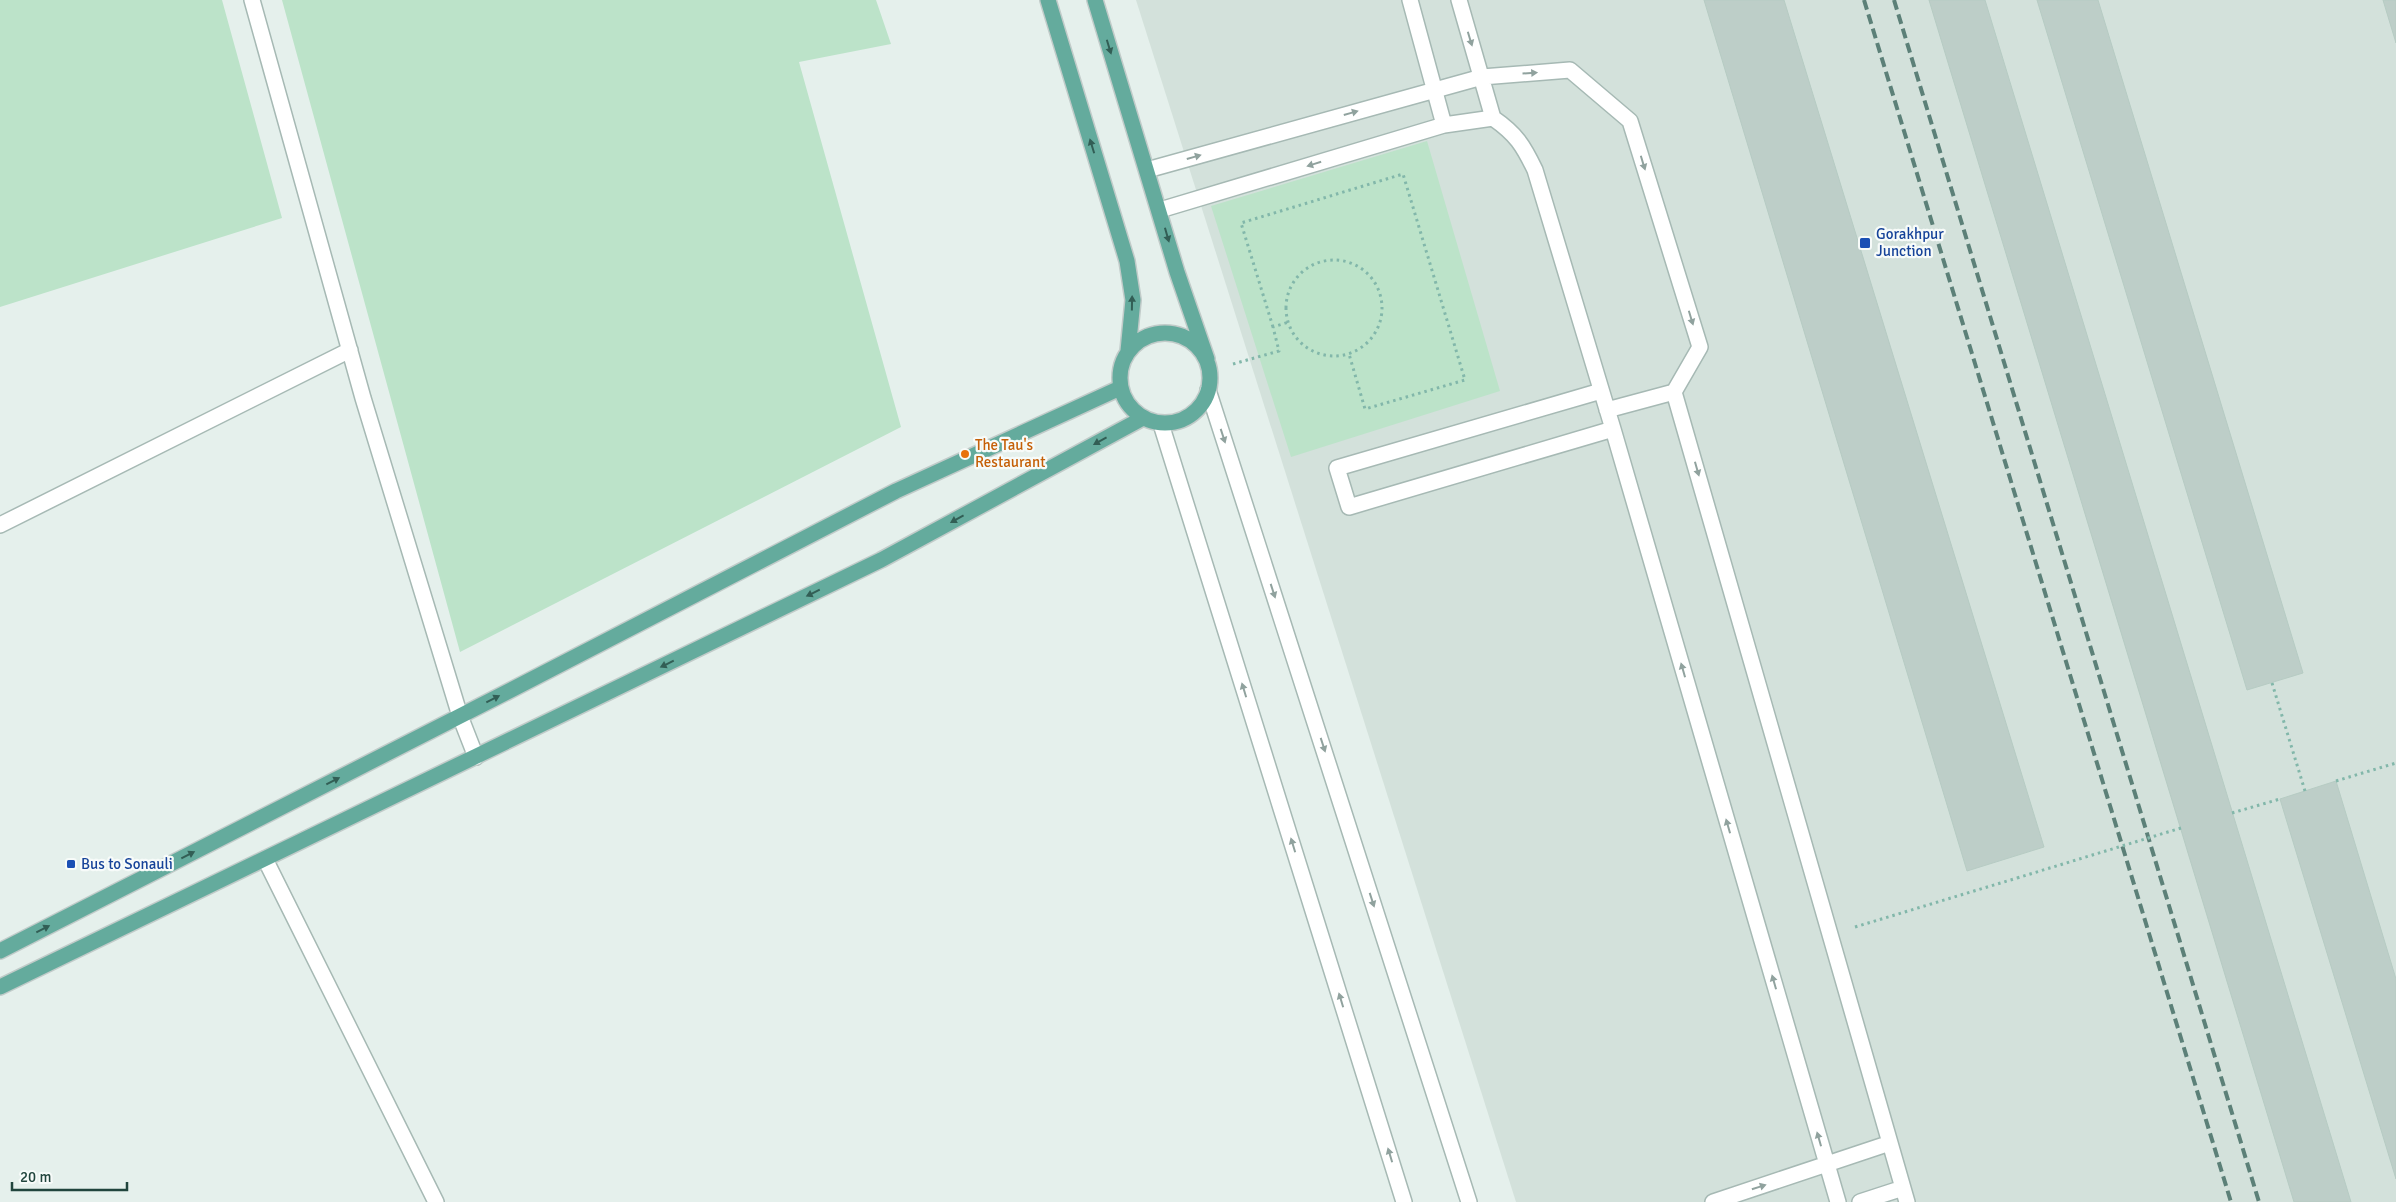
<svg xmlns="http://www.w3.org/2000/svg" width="2396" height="1202" viewBox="0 0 2396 1202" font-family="Signika,sans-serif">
<rect width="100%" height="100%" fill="#e5f0ec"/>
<path fill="#d3e1db" d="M 1136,0 L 2396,0 L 2396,1202 L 1516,1202 Z"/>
<path fill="#bce3c9" d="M 0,0 L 222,0 L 282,218 L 0,307 Z
M 282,0 L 876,0 L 891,44 L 799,62 L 901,427 L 460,652 Z
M 1427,141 L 1500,391 L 1291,457 L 1211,206 Z"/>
<path fill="#bdcec8" stroke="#b6cbc3" d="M 1704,0 L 1784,0 L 2044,847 L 1967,871 Z
M 1929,0 L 1985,0 L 2351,1202 L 2294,1202 Z
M 2037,0 L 2098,0 L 2303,673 L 2247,690 Z
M 2383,0 L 2396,0 L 2396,43 Z
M 2336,781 L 2396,979 L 2396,1179 L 2280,799 Z"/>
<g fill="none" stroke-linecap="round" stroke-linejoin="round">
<g stroke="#a6b9b4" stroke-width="18">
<path id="minor" d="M 252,0 L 363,398 L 460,716 L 476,757
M 1410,0 L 1444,125 L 1493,118 C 1516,134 1523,145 1535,170 L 1613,429 L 1838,1202
M 1459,0 L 1493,118
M 1147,170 L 1482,77 L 1570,70 L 1630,121 L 1700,347 L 1674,392 L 1907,1202
M 1160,210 L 1444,125
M 1208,390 L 1469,1202
M 1601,391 L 1337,468 L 1349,507 L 1613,429
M 1607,410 L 1674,392
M 1161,424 L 1404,1202
M 0,525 L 350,350
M 265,859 L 436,1202
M 1713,1202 L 1890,1143
M 1860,1202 L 1903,1188"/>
</g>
<g stroke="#c1cbc9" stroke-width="18">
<path id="major" d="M 1048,0 L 1127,261 L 1133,300 L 1128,351
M 1095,0 L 1177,272 L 1207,359
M1120 378a45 45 0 1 1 90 0a45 45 0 1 1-90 0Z
M 0,951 L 511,690 L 896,491 L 1120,388
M 0,987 L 881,560 L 1143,418"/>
</g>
<path stroke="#82b7aa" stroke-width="3" stroke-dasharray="2.5 4" stroke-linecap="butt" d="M1286 308a48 48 0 1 1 96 0a48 48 0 1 1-96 0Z
M 1273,327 L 1241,223 L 1403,174 L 1465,380 L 1365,409 L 1349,354
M 1233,364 L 1279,351 L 1273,327 L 1289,322
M 2272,683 L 2305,791
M 2336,781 L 2396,763
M 2232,813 L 2280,799
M 1855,927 L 2017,878"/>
<use href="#minor" stroke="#fff" stroke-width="15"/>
<use href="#major" stroke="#64ab9d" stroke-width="15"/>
<path stroke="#5c8078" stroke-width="4" stroke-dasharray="10 5" stroke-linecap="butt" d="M 1864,0 L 2231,1202
M 1894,0 L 2259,1202"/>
<path stroke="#82b7aa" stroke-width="3" stroke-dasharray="2.5 4" stroke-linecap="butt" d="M 2017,878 L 2181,828"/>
</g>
<defs><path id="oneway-solid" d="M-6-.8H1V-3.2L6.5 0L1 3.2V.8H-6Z" transform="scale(1.25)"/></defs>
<g fill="#90a29e">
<use href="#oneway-solid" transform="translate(1470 39) rotate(73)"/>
<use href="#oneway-solid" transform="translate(1530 73) rotate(-4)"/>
<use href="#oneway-solid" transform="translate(1351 113) rotate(-16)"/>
<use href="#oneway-solid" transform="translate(1194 157) rotate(-16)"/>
<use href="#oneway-solid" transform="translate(1643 163) rotate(73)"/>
<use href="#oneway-solid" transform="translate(1314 164) rotate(163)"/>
<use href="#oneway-solid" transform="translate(1691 318) rotate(73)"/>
<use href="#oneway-solid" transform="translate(1223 436) rotate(72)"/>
<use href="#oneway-solid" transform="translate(1697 469) rotate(74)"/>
<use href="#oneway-solid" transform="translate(1273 591) rotate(72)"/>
<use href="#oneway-solid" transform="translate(1683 670) rotate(-106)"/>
<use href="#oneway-solid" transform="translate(1244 690) rotate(-107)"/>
<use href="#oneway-solid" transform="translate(1323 745) rotate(72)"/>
<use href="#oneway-solid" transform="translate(1728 826) rotate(-106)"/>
<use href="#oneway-solid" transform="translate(1293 845) rotate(-107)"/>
<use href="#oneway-solid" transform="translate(1372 900) rotate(72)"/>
<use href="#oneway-solid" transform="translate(1774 982) rotate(-106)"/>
<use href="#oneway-solid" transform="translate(1341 1000) rotate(-107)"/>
<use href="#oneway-solid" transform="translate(1819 1139) rotate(-106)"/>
<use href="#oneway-solid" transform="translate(1390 1155) rotate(-107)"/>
<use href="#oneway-solid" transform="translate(1759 1187) rotate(-18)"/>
</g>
<g fill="#325e55">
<use href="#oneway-solid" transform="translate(1109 47) rotate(73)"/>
<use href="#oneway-solid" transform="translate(1092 146) rotate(-107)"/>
<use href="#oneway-solid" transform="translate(1167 235) rotate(74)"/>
<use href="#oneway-solid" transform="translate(1132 303) rotate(-89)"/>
<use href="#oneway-solid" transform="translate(1100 441) rotate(151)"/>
<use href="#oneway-solid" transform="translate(957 519) rotate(151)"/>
<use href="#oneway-solid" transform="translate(813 593) rotate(154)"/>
<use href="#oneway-solid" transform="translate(667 664) rotate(154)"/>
<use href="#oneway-solid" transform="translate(493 699) rotate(-27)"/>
<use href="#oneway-solid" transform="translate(333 781) rotate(-27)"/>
<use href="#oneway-solid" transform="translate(188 855) rotate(-27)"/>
<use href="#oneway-solid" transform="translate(43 929) rotate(-27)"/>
</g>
<g fill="#1a4fb4" stroke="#f7fbf9" stroke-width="2">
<rect x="1859" y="237" width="12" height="12" rx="2.5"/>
<rect x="66" y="859" width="10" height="10" rx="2.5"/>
</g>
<circle fill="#e8710a" stroke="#f7fbf9" stroke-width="2" cx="965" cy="454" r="5"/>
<g text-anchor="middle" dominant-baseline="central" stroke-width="4.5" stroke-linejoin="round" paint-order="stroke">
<g font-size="15" fill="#164399" stroke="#f7fbf9" text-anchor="start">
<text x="1876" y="234">Gorakhpur<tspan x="1876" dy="17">Junction</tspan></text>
<text x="81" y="864">Bus to Sonauli</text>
</g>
<g font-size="15" fill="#c56008" stroke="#f7fbf9" text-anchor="start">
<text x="975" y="445">The Tau's<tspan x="975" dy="17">Restaurant</tspan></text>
</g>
</g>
<path d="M12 1182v8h115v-8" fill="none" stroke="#21453d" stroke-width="2.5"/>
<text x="20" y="1182" font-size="15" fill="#21453d" stroke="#f7fbf9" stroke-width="4" paint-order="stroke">20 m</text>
</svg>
